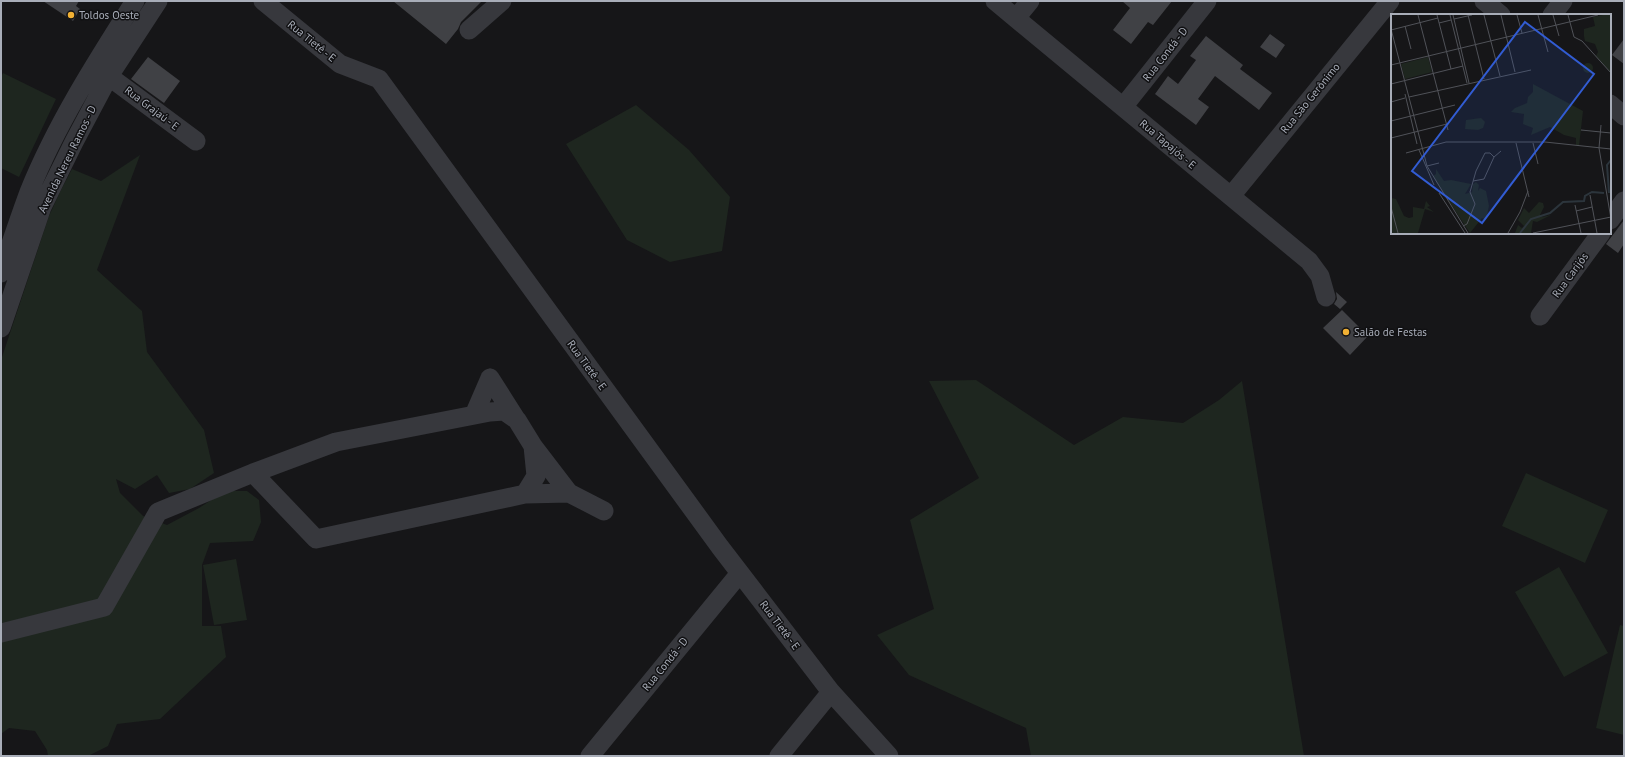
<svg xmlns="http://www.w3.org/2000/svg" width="1625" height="757" viewBox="0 0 1625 757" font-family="'PT Sans',sans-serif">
<rect width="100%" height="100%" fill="#161618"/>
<path fill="#1e261f" d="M 3,73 L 56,99 L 19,177 L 1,168 L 1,77 Z
M 636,105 L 689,150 L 730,197 L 722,251 L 670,262 L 627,240 L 566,144 Z
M 140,155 L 97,270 L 142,311 L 147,352 L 204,430 L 214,473 L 190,489 L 169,493 L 157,475 L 135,489 L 116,479 L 120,493 L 143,516 L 167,525 L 199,508 L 225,491 L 247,491 L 259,500 L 261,522 L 253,541 L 210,543 L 202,565 L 202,626 L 221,626 L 226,657 L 160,719 L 117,724 L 108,746 L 88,756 L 48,756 L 47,750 L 35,731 L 9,728 L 1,734 L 1,360 L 49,216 L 60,192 L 72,169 L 101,181 Z
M 976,380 L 1074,445 L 1123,417 L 1183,423 L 1219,400 L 1242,381 L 1304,756 L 1031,756 L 1026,728 L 909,675 L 877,635 L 934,609 L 910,520 L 979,478 L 929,381 Z
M 1526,473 L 1608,510 L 1585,563 L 1502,526 Z
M 236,559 L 247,620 L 214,625 L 203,565 Z
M 1559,567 L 1608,653 L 1564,677 L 1515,592 Z
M 1620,625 L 1624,626 L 1624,735 L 1596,728 Z"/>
<path fill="#404145" d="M 43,1 L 79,1 L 76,6 L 80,9 L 73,21 Z
M 393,1 L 482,1 L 461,22 L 458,29 L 446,44 Z
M 1122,1 L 1172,1 L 1153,25 L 1148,22 L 1131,44 L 1113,30 L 1130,8 Z
M 1270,34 L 1285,45 L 1276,58 L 1260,47 Z
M 1206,36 L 1243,65 L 1240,69 L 1272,93 L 1259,110 L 1215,76 L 1198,99 L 1209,107 L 1196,125 L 1155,94 L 1168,76 L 1178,84 L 1196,60 L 1190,56 Z
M 1624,39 L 1624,64 L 1612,55 Z
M 148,57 L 180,81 L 164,103 L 131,79 Z
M 1624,220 L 1624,244 L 1618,253 L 1606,244 Z
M 1336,292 L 1347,302 L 1340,309 L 1334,304 L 1337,299 Z
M 1342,310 L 1368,336 L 1350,355 L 1323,328 Z"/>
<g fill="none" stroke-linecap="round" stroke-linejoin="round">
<path stroke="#37383d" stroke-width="19" d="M 263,1 L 340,64 L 379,79 L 720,547 L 831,692 L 889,756
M 995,1 L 1309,261 L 1320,276 L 1326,297
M 1484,1 L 1501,15
M 1552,15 L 1563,1
M 1016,18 L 1030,1
M 469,30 L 502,1
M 99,69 L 196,141
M 1610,104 L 1624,116
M 1123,107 L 1207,1
M 1231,196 L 1390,1
M 1610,220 L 1624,201
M 1,273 C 10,246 19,219 29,192 C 56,125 96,62 135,1
M 1540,316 L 1601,233
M 1,328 L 42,207 L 74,142 L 109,76 L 158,1
M 490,378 L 516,419
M 474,415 L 490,378
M 533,446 L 569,493
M 253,473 L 316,539 L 525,494 L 569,493 L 604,511
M 1,633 L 104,607 L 158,512 L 253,473 L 336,442 L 490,412 L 504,411 L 517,420 L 533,446 L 536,476 L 525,494
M 590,756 L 740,573
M 779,756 L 831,692"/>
</g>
<g fill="#f2b134" stroke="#111113" stroke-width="1.5">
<circle cx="71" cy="15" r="4"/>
<circle cx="1346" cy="332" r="4"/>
</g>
<g text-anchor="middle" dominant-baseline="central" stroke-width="3" stroke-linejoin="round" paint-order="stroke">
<g font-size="11" fill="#a8adb8" stroke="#111113" text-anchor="start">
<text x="79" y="15">Toldos Oeste</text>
<text x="1354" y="332">Salão de Festas</text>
</g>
<g font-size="11" fill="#a8adb8" stroke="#111113">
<text transform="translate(312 41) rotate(39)">Rua Tietê - E</text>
<text transform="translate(1165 54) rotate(-52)">Rua Condá - D</text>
<text transform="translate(1310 98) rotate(-51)">Rua São Gerônimo</text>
<text transform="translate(152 108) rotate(37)">Rua Grajaú - E</text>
<text transform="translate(1168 144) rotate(40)">Rua Tapajós - E</text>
<text transform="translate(67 159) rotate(-64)">Avenida Nereu Ramos - D</text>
<text transform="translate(1570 275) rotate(-54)">Rua Carijós</text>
<text transform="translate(587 365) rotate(54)">Rua Tietê - E</text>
<text transform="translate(780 625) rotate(53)">Rua Tietê - E</text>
<text transform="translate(665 664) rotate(-51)">Rua Condá - D</text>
</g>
</g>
<g transform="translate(1391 14)">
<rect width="220" height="220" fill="#161618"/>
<path d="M 212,1 L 220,1 L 220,59 L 205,42 L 207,38 L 204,30 L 194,27 L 193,22 L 193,15 L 204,12 L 202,3 ZM 37,43 L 41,58 L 14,65 L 10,50 ZM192 54a5 5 0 1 1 10 0a5 5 0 1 1-10 0ZM 142,70 L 192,97 L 188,132 L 185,131 L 185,124 L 173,121 L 159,113 L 140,121 L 142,114 L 132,110 L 133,100 L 120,98 L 124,94 L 136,89 L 137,83 L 142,78 ZM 90,104 L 94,108 L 92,114 L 87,116 L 74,115 L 75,106 ZM 45,155 L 53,167 L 60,166 L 80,170 L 74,180 L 81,178 L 82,170 L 85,168 L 88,171 L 87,177 L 89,174 L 95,177 L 98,192 L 95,206 L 91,204 L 79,219 L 45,168 L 42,162 L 45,160 ZM 0,184 L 5,185 L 13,202 L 18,204 L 22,203 L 22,193 L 33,195 L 35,187 L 39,192 L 36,193 L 43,198 L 34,195 L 27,219 L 0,219 ZM 148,188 L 152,189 L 153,193 L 149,201 L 151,203 L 160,201 L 146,208 L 142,207 L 140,219 L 124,219 L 127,211 L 131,214 L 133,212 L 127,206 L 133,194 L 138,199 Z" fill="#1e261f"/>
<path fill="none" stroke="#2c353c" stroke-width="2" d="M 218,179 L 216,151 L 220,146M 129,219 L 140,205 L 159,199 L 172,188 L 193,187 L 194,182 L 201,178 L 213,179"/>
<path fill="none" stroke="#505258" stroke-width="1" d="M 27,1 L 57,116M 46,1 L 60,55M 59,1 L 76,69M 62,1 L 78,69M 77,1 L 93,65M 93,1 L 109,62M 110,1 L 124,58M 126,1 L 131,19M 147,1 L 157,38M 162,1 L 168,22M 177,1 L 183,23 L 191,27 L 220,59M 63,5 L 81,1M 48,9 L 60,6M 14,12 L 20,35M 0,15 L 36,152 L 77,219M 0,16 L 47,4M 0,51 L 207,1M 0,70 L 72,52M 14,80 L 26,130M 18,83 L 140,56M 0,88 L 14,84M 0,107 L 64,91M 210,111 L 208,134 L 220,205M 190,116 L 220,119M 0,124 L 56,110M 125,129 L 138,183M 142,129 L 147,150M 28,136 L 43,171M 15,139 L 55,128 L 154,128 L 220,135M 36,152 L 48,149M 82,167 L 93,165 L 103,143 L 110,137M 48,179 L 74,219M 199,181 L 206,219M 184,191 L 190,219M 0,193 L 7,219M 185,197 L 201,193M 72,212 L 76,210 L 84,190 L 79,178 L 85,157 L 94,139 L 99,139 L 103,143M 117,219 L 129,198 L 137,177M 142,219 L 220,203"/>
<path fill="#325cd3" fill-opacity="0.15" stroke="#325cd3" stroke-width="2" d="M 134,8 L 203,60 L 91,209 L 21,157 Z"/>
<rect width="220" height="220" fill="none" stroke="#a8adb8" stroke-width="2"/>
</g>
<rect width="1625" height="757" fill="none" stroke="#a8adb8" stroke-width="4"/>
</svg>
